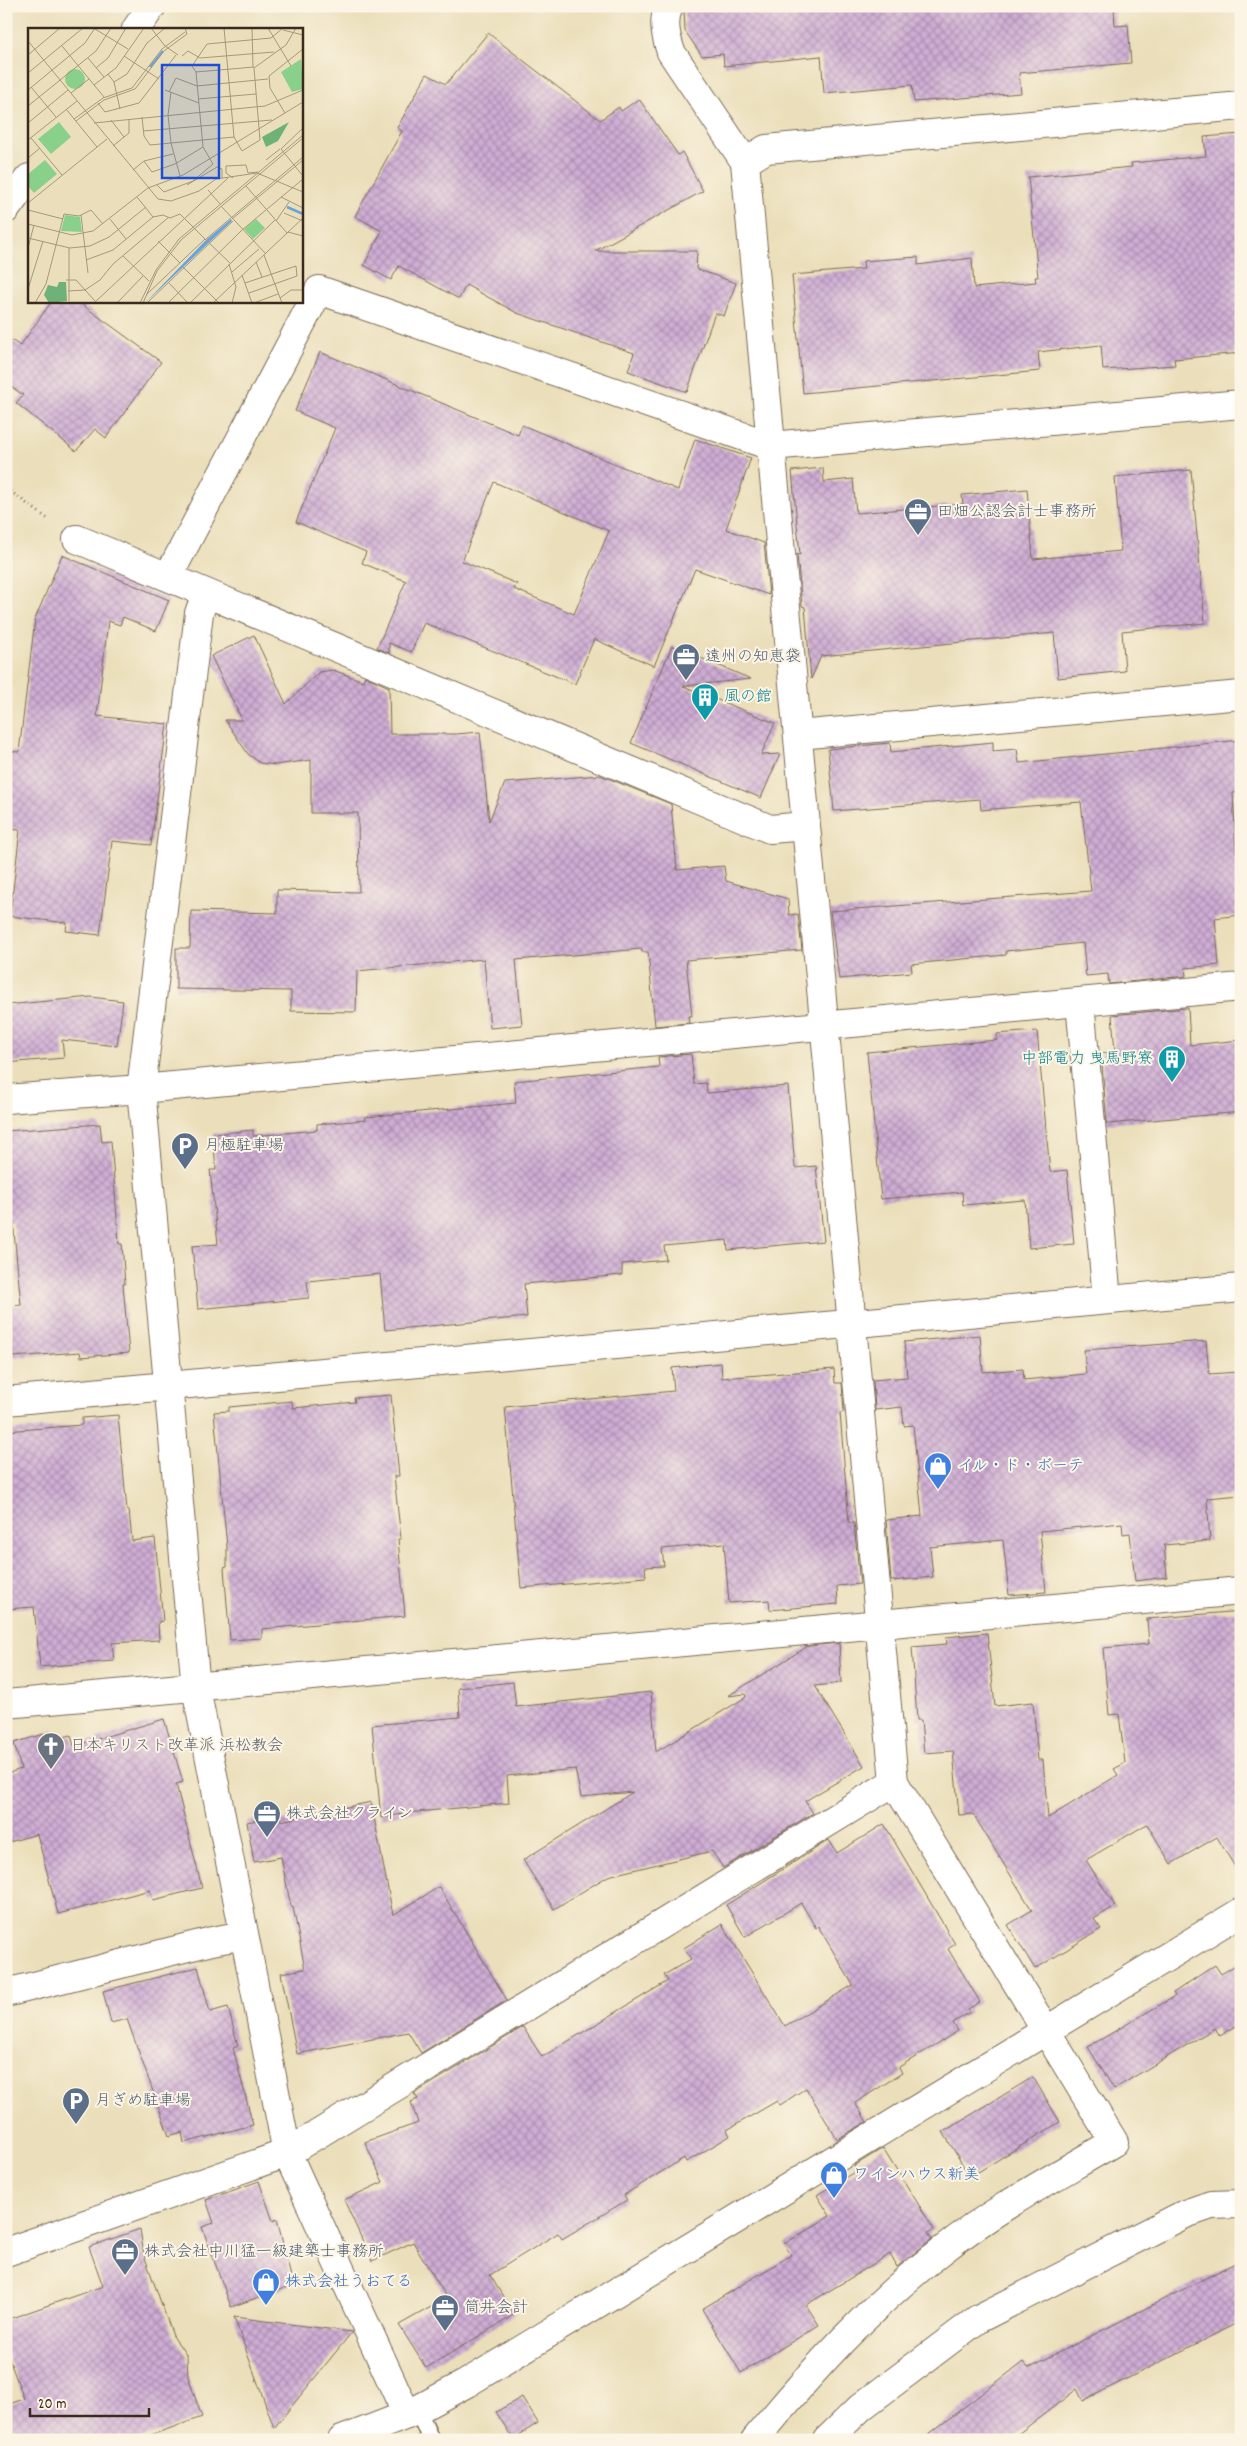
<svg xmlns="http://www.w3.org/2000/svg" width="1247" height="2446" viewBox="0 0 1247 2446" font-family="Dekko,'Klee One',sans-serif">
<defs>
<pattern id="building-cross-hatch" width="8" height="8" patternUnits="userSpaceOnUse" patternTransform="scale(1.25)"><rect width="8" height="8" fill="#cfadd5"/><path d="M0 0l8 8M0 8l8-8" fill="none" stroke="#a98dac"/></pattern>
</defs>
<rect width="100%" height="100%" fill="#fcf5e5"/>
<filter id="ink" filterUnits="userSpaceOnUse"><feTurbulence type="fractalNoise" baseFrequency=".02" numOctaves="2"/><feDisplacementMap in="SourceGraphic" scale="10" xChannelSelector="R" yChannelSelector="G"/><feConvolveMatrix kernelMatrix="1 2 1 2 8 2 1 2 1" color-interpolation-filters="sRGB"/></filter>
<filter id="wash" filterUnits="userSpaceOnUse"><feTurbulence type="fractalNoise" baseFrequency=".0096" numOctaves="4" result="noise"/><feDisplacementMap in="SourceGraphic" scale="20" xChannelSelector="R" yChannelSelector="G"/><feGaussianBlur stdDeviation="1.12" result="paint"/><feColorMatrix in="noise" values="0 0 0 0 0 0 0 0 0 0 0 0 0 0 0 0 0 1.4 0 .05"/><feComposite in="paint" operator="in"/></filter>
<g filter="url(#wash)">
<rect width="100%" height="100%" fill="#ebdfbb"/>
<g id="blocks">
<path fill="url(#building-cross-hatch)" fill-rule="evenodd" d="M 719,6 L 1114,6 L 1115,26 L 1128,25 L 1131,63 L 1019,73 L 1021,93 L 914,102 L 912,85 L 824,93 L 821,56 L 724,66 L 723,54 L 702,56 L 685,31 L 684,9 Z
M 488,33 L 600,120 L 619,107 L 621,111 L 639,99 L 678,155 L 682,152 L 703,191 L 595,251 L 697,251 L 696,269 L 736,283 L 724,316 L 715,313 L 687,392 L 628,371 L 634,353 L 517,313 L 466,285 L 459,299 L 399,266 L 391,280 L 364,265 L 382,231 L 355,216 L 402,131 L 397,128 L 427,74 L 446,84 Z
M 1241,134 L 1241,353 L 1174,359 L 1175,365 L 1103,370 L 1101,345 L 1038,352 L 1040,371 L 803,393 L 792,275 L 864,269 L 863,261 L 918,257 L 918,265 L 972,258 L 974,288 L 1036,282 L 1035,277 L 1038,277 L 1028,177 L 1132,167 L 1131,163 L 1206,156 L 1204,137 Z
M 52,301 L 77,301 L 161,362 L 106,438 L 95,429 L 76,451 L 16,403 L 23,395 L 6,383 L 6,336 L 20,346 Z
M 320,352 L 518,435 L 522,425 L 678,490 L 695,439 L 751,458 L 726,529 L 764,543 L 769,595 L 695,569 L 654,666 L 594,639 L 575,684 L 424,623 L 411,652 L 389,643 L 389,653 L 377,648 L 406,581 L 362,563 L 366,552 L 296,522 L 335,428 L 295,411 ZM 494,482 L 609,531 L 574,614 L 514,589 L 517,584 L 462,561 Z
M 823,468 L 824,482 L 853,479 L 856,513 L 963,504 L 962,495 L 1027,489 L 1033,559 L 1121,551 L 1115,477 L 1191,470 L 1205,623 L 1122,631 L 1125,671 L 1058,678 L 1054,633 L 821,656 L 811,679 L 805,607 L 802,606 L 797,554 L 800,555 L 792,471 Z
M 62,555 L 169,600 L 156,631 L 123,617 L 120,625 L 108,621 L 97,716 L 167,724 L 151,845 L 112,841 L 100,935 L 66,931 L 67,923 L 10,916 L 20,830 L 6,829 L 6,751 L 19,752 L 35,619 Z
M 254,635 L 286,704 L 319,672 L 333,670 L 363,681 L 365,676 L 389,687 L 390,734 L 456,734 L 480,732 L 489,821 L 505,783 L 600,775 L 671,804 L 677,870 L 724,866 L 726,881 L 788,899 L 789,915 L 798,914 L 802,950 L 686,960 L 692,1016 L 688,1016 L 689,1023 L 655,1026 L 648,952 L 642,952 L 641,949 L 516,960 L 522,1025 L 490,1028 L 484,959 L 357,971 L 356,1012 L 291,1011 L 291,991 L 176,989 L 176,948 L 190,948 L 191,911 L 277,913 L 277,890 L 359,892 L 358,813 L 311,813 L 311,760 L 275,765 L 260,763 L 248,754 L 225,720 L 242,720 L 211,656 Z
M 672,646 L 751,679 L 683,686 L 775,723 L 761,755 L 780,754 L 761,798 L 631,743 Z
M 1241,740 L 1241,792 L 1233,793 L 1236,852 L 1241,852 L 1241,915 L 1215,918 L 1219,965 L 1185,968 L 1186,976 L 1109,984 L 1108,974 L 1086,976 L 1083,943 L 1006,951 L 1006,955 L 911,964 L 912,972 L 839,979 L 830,911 L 1091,891 L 1081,802 L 981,810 L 980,799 L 834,811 L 828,749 L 890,743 L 891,752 L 993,742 L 993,751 L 1017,749 L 1019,763 Z
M 91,997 L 123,1001 L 117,1046 L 62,1040 L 64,1058 L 6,1063 L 6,1005 Z
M 1188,1008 L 1190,1045 L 1241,1040 L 1241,1112 L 1107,1124 L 1101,1053 L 1115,1052 L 1112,1015 Z
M 1037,1031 L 1050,1172 L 1067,1170 L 1074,1244 L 1029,1248 L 1025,1200 L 963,1205 L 962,1192 L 881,1199 L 867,1052 L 997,1040 L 997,1034 Z
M 691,1054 L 694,1084 L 706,1083 L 707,1093 L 788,1086 L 795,1168 L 816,1166 L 824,1241 L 728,1250 L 727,1240 L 664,1246 L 666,1260 L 622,1264 L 622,1275 L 524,1284 L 527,1317 L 385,1330 L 380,1274 L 307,1281 L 309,1298 L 198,1309 L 192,1246 L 218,1244 L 210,1170 L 216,1170 L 213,1134 L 253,1130 L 253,1136 L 317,1130 L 317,1124 L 366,1120 L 365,1117 L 516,1103 L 514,1081 L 659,1067 L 658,1057 Z
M 100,1124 L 102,1142 L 111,1141 L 119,1244 L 122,1244 L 125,1284 L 123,1284 L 129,1353 L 81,1357 L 80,1352 L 13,1357 L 9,1306 L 21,1305 L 13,1221 L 6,1222 L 6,1131 Z
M 980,1335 L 983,1372 L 1023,1369 L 1024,1380 L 1086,1374 L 1084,1350 L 1206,1341 L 1209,1374 L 1238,1372 L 1238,1375 L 1241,1375 L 1241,1495 L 1207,1498 L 1210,1541 L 1164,1545 L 1167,1577 L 1135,1581 L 1130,1533 L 1123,1534 L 1122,1523 L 1040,1531 L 1046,1592 L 1009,1595 L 1003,1540 L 930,1547 L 933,1577 L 891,1581 L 886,1520 L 922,1516 L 913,1425 L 904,1426 L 902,1407 L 875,1410 L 873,1380 L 907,1377 L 904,1342 Z
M 721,1363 L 722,1378 L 834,1369 L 835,1383 L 842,1383 L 844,1412 L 840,1413 L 849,1523 L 854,1523 L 860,1584 L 837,1586 L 838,1604 L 770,1610 L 769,1600 L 729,1603 L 724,1543 L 662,1549 L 664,1566 L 645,1567 L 646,1577 L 521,1588 L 505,1407 L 674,1391 L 672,1368 Z
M 391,1395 L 399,1476 L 394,1476 L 401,1539 L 398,1539 L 405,1616 L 262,1629 L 262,1638 L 230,1640 L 224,1568 L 227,1567 L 227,1547 L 214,1412 L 229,1411 L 229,1407 L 292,1401 L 293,1408 L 355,1402 L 354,1398 Z
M 118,1415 L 127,1510 L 129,1510 L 132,1541 L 155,1538 L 163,1621 L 158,1622 L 159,1640 L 112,1643 L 114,1661 L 40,1667 L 34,1607 L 6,1609 L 6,1431 L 82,1425 L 82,1418 Z
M 1241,1611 L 1241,1877 L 1217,1837 L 1171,1864 L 1147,1824 L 1086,1860 L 1115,1906 L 1094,1919 L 1101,1929 L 1035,1969 L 1008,1925 L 1032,1910 L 973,1814 L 959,1815 L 953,1751 L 924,1753 L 921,1720 L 917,1720 L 912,1647 L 947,1644 L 946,1637 L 987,1633 L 995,1706 L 1033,1702 L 1038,1760 L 1043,1760 L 1048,1818 L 1118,1775 L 1114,1769 L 1125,1763 L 1119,1714 L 1109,1715 L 1103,1648 L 1149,1644 L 1147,1619 Z
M 839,1643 L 841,1683 L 815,1686 L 864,1766 L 805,1801 L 813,1813 L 723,1868 L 712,1851 L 608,1876 L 554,1909 L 523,1860 L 633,1792 L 581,1797 L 575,1769 L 507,1776 L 509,1803 L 407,1813 L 381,1818 L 372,1725 L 460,1717 L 458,1688 L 513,1682 L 516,1707 L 651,1692 L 656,1752 L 746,1697 L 745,1694 L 728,1696 L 808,1646 Z
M 164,1719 L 183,1782 L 176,1784 L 202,1888 L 153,1900 L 150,1890 L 58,1914 L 37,1834 L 6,1843 L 6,1774 L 21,1769 L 14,1743 L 54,1731 L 57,1739 L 71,1735 L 74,1746 Z
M 371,1802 L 393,1915 L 439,1887 L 507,2000 L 421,2053 L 408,2032 L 297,2054 L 281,1973 L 305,1969 L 293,1907 L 291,1907 L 281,1857 L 254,1862 L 247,1822 L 280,1815 L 281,1821 Z
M 884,1824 L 955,1944 L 948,1949 L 980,2002 L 968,2009 L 970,2012 L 953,2023 L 958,2031 L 899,2067 L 902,2073 L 855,2103 L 867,2122 L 837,2139 L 806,2088 L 780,2105 L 777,2101 L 727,2130 L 730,2136 L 686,2162 L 684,2158 L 624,2195 L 627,2200 L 562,2239 L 558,2233 L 490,2275 L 514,2315 L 426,2368 L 399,2325 L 447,2298 L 413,2242 L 372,2261 L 344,2200 L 383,2182 L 365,2142 L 418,2123 L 411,2102 L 418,2099 L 414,2094 L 523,2027 L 542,2057 L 668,1981 L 664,1975 L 691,1959 L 684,1948 L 722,1924 L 785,2026 L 853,1985 L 818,1926 L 816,1928 L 801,1903 L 745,1937 L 726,1905 L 829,1840 L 837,1853 Z
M 1241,1962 L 1241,2023 L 1220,2036 L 1215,2028 L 1114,2089 L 1088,2047 L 1175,1996 L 1173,1993 L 1215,1965 L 1221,1974 Z
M 198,1967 L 210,2012 L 228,2007 L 238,2046 L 233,2048 L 253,2125 L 184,2143 L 182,2132 L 169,2136 L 127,2019 L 111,2023 L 103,1991 Z
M 1033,2077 L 1060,2122 L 970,2177 L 943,2132 Z
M 883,2148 L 934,2229 L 928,2233 L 932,2239 L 897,2267 L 890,2254 L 806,2305 L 819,2325 L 741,2373 L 702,2309 L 791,2255 L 784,2244 L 830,2216 L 817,2195 L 856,2171 L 854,2166 Z
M 259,2181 L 273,2221 L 277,2219 L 293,2285 L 231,2307 L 202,2227 L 214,2223 L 206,2200 Z
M 140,2229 L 144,2255 L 173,2336 L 187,2356 L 188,2377 L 202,2417 L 137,2440 L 6,2440 L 6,2405 L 24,2399 L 6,2351 L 6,2320 L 103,2286 L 89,2247 Z
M 1241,2260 L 1241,2321 L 1083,2401 L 1077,2389 L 1010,2440 L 921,2440 L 1023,2362 L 1028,2368 Z
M 234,2317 L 352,2332 L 274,2428 Z
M 522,2397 L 538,2423 L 513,2439 L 496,2412 Z"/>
</g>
</g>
<g filter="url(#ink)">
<use href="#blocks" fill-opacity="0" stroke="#796955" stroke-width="1"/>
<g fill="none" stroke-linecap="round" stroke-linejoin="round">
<g stroke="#796955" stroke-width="19">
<path id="service" d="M 417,2409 L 431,2440"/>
</g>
<g stroke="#796955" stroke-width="30">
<path id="minor" d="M 669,6 C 662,21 666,37 671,52 L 745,162 L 894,1782 L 1114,2142 C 1057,2176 996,2208 944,2249 C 872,2304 812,2370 755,2440
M 136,29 L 152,6
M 745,162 L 766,149 L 1241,106
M 6,209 L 29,178
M 77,539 L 770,829 L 806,826
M 168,577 L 319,290 L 771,446 L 1241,404
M 206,594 L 199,613 L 141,1089 L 196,1688 L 287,2153 L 407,2415
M 798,735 L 1241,695
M 1080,1002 L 1107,1300
M 6,1099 L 141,1089 L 1241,987
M 6,1401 L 168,1386
M 6,1704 L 1241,1591
M 6,1993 L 212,1941 L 244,1935
M 6,2252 L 287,2153 L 894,1782
M 827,2440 L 861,2407 L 978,2319 L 1185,2214 L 1211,2205 L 1241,2204"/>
</g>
<g stroke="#796955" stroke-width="30">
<path id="tertiary" d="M 168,1386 L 1241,1288
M 342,2440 L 407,2415 L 467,2383 L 1241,1912"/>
</g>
<path stroke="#796955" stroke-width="3" stroke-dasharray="1 4" stroke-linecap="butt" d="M 6,488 L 48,519"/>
<use href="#service" stroke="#fff" stroke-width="16"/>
<use href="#minor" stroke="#fff" stroke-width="28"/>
<use href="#tertiary" stroke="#fff" stroke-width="28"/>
</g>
</g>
<defs>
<g id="office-pin" transform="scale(1.4375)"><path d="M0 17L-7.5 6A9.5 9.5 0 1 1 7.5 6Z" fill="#5c6f8a" stroke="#fcf5e5"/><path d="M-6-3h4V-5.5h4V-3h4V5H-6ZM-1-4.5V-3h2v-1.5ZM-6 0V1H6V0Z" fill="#fff"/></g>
<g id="building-pin" transform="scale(1.4375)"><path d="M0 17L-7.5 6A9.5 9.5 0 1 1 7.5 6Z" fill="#0f9aa8" stroke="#fcf5e5"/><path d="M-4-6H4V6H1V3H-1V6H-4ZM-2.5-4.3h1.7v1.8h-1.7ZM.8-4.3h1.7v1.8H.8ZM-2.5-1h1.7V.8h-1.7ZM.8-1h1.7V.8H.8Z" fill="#fff"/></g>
<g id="parking-pin" transform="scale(1.4375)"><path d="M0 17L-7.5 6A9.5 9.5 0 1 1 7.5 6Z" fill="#5c6f8a" stroke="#fcf5e5"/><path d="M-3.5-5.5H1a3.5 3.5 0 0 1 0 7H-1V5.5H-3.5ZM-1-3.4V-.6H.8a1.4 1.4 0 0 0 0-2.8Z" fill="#fff"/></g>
<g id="shop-pin" transform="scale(1.4375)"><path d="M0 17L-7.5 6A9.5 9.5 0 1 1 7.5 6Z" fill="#3f7fe0" stroke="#fcf5e5"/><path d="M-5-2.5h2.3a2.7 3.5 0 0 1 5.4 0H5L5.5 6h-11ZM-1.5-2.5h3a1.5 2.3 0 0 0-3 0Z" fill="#fff"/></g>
<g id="church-pin" transform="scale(1.4375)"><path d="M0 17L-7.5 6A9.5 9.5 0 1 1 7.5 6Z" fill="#6b7280" stroke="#fcf5e5"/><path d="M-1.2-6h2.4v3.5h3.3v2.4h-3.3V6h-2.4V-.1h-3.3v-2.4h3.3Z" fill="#fff"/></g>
</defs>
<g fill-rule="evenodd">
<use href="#office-pin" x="918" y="512"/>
<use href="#office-pin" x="686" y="657"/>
<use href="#building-pin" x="705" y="697"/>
<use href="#building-pin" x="1172" y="1059"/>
<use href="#parking-pin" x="185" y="1146"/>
<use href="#shop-pin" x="938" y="1466"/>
<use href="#church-pin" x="51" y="1746"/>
<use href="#office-pin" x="267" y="1814"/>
<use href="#parking-pin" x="76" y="2101"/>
<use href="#shop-pin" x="834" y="2175"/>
<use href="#office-pin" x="125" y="2252"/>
<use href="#shop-pin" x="266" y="2282"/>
<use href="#office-pin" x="445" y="2308"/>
</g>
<g text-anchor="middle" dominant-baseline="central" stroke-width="4" stroke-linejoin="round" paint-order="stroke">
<g font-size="16" fill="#4e5e75" stroke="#fcf5e5" text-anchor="start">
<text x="937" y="512">田畑公認会計士事務所</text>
<text x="705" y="657">遠州の知恵袋</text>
<text x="204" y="1146">月極駐車場</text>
<text x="286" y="1814">株式会社クライン</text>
<text x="95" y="2101">月ぎめ駐車場</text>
<text x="144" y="2252">株式会社中川猛一級建築士事務所</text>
<text x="464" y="2308">筒井会計</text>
</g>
<g font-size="16" fill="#0d838f" stroke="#fcf5e5" text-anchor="start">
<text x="724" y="697">風の館</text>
<text x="1153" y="1059" text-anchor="end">中部電力 曳馬野寮</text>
</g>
<g font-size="16" fill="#366cbe" stroke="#fcf5e5" text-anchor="start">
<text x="957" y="1466">イル・ド・ボーテ</text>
<text x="853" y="2175">ワインハウス新美</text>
<text x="285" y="2282">株式会社うおてる</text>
</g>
<g font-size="16" fill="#5b616d" stroke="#fcf5e5" text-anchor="start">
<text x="70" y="1746">日本キリスト改革派 浜松教会</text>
</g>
</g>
<g transform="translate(28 28)">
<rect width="275" height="275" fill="#ebdfbb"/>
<path d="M 261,94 L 250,113 L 238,119 L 234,109 ZM 31,254 L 38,254 L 39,273 L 21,275 L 16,267 L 20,257 L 29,259 Z" fill="#6eb277"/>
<path d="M 273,31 L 275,61 L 264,64 L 253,44 ZM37 51a10 10 0 1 1 20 0a10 10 0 1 1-20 0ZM 31,94 L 43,109 L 23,126 L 10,111 ZM 17,132 L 29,146 L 6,165 L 0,158 L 0,146 ZM 37,187 L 52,189 L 54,204 L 33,203 ZM 228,191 L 237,200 L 225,211 L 216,201 Z" fill="#89d08b"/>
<path d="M 203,191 L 204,193 L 117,275 L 178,212 Z" fill="#6aa3d9"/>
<path fill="none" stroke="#6aa3d9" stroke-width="2.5" d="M 122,39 L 135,23M 259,179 L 275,186"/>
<path fill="none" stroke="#a5977c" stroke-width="1" d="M 123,0 L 137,18 L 150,27M 196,0 L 206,109 L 214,123 L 232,112 L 226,40 L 258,17 L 268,0M 224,0 L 225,39M 240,0 L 263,38M 67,1 L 100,21M 255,2 L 275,7M 0,13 L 130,171 L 143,173 L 171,163 L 188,151 L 229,145 L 275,164M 34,18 L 76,69M 0,27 L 32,0M 96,28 L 131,51M 154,28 L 160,23 L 172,30 L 246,24M 60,30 L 76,49M 68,40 L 80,30 L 98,0M 168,44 L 226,39M 0,45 L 55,0M 80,46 L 86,54 L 92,81M 86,54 L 99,46 L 119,15 L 137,0M 66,57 L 88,40 L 116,0M 3,59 L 28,89M 0,62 L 57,15 L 67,0M 137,62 L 171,75M 141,64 L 148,50 L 169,58 L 240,51M 143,64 L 140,87 L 143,115 L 152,148M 43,65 L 61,51M 170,71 L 228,66M 70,75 L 77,84 L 111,75 L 148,27M 0,78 L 68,23 L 83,0M 38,81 L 69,119M 257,85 L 242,60 L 241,48 L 275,21M 114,89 L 116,108 L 122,117 L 206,109M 46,91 L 75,70 L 104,60 L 134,21 L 157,4M 83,92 L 96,109M 48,93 L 76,72 L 107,61 L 136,23 L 159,6 L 157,0M 0,95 L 40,62M 66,95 L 237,78 L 275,62M 275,100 L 253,121 L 275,148M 115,103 L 244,92M 3,110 L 34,147M 0,112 L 49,73M 85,118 L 101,105 L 101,91M 0,130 L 12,120M 238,132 L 252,121M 116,133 L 124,144 L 147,136 L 175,119M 105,142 L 116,133 L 145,126M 205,150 L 198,145 L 198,138 L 218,137 L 220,145 L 230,144M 129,157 L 136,164 L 165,153 L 185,136 L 175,119 L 168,44 L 164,38 L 179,16 L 243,10 L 255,0M 159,157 L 189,139 L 194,141 L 194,150M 218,158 L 259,205M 180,162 L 192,176M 109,169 L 125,189 L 135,187 L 142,190 L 152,186 L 177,211M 253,169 L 275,180M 0,175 L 79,111M 193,178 L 237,225M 0,182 L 35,191M 256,185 L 275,193M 53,187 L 60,245M 82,191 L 98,211M 204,191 L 275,132M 248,193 L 261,174M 0,196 L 44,207 L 65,203 L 120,160 L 155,147 L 275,74M 260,204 L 275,208M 0,210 L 42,220 L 62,218 L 81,209 L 118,179M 178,211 L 275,129M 130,213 L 152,235M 0,220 L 6,197M 236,227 L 254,275M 95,228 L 121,253M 58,232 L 85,222 L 125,189M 228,234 L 234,249M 201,236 L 208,259 L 204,275M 155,239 L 191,275M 204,244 L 231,221M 214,247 L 224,275M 38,252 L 48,252 L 67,273M 140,254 L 160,275M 217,255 L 268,238 L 269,248 L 221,265M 0,261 L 15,213M 40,263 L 57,262 L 72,252 L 85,236 L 141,189M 118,267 L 177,211 L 202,235M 252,270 L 263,262 L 275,262M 41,273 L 41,220M 7,275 L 18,256 L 36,186 L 51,188 L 63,182 L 75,196M 36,275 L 65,275M 66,275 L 200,150M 89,275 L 115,248M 112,275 L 128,242 L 151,211 L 275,107M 115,275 L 129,243 L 153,212 L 275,110M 119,275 L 205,193M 140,275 L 214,202 L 275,151M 162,275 L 247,192M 185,275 L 275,190M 226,275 L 250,266"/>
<path fill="#1d4ed8" fill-opacity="0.15" stroke="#1d4ed8" stroke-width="2.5" d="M 134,37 L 191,37 L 191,150 L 134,150 Z"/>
<rect width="275" height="275" fill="none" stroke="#3b2a1e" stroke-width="2.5"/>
</g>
<rect width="1247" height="2446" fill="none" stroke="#fcf5e5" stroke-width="25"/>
<path d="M30 2408v8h119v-8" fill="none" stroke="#3b2a1e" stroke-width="2.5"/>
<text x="38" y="2408" font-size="15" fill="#3b2a1e" stroke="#fcf5e5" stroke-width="4" paint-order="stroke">20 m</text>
</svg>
